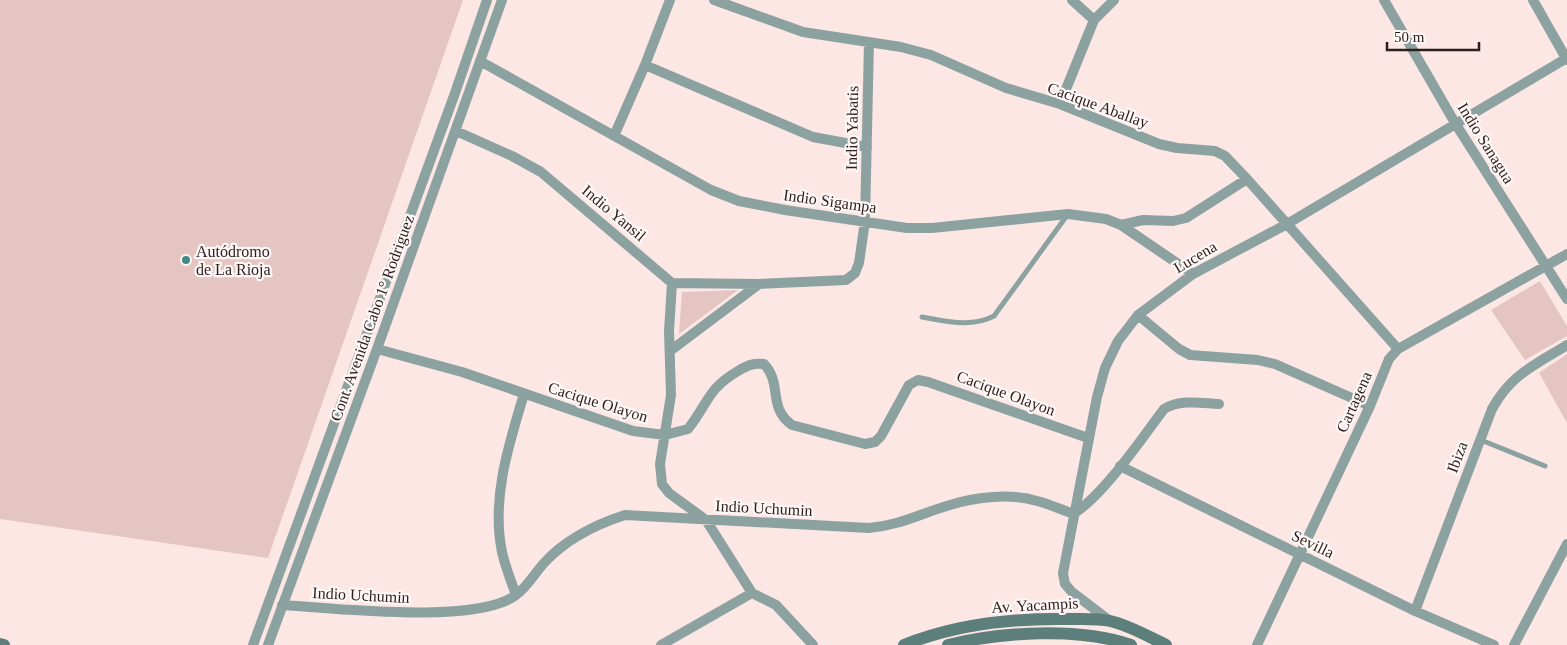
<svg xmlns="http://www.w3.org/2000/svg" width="1567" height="645" viewBox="0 0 1567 645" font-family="'Times New Roman',serif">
<rect width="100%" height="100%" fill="#fce7e5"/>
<path fill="#e4c5c2" d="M 0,0 L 463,0 L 268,558 L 0,519 Z
M 1540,281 L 1567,326 L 1567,336 L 1525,360 L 1491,310 Z
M 738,290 L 679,334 L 682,292 Z
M 1567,354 L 1567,423 L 1539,373 Z"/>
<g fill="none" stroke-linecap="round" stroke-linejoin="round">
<path stroke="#8ca2a0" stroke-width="5" d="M 922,317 C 946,321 971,328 994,316 L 1068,214
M 1481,440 L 1545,466"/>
<path stroke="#8ca2a0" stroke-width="10" d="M 714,0 L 803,32 L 901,47 L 931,55 L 1006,88 L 1060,104 L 1159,144 L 1177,148 L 1215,151 L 1225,156 L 1247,179 L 1398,349
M 1072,0 L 1094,20
M 1384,0 L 1455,123 L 1567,299
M 1533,0 L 1567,60
M 480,61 L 711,190 L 739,201 L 785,210 L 907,228 L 932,228 L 1068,214 L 1106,219 L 1121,225 L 1193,274
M 645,65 L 813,137 L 867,147
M 1060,104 L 1094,20 L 1114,0
M 456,131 L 512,156 L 541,172 L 672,283 L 759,284 L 846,280 L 855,273 L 859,263 L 865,221 L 869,42
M 614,136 L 645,65 L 670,0
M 1121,225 L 1143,220 L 1173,221 L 1186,218 L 1247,179
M 672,283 L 669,331 L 671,395 L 660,464 L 662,484 L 669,493 L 706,520 L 752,593 L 776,605 L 813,645
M 1138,315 L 1179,349 L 1190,355 L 1258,360 L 1275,364 L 1370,406
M 377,349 L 462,372 L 633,431 L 665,435 L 688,429 C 708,404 707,389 738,371 C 748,365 753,363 764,364 C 783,384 767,407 792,425 L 865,444 L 875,442 L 881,436 L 909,385 L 918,380 L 928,382 L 1088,438
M 670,351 L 759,284
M 1120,466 L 1415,611 L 1494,645
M 516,595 C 511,581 505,566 502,552 C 491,498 509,444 524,394
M 282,605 C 333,608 477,625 516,595 C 527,587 535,573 544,563 C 566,539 594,525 625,515 L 869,528 C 901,525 919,514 950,505 C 975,497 1012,493 1037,501 C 1050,504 1062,510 1073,514 C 1103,496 1142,438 1164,409 C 1181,399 1200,403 1219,404
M 1415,611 L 1492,409 C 1511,374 1535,365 1567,345
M 1110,621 L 1072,592 L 1065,584 L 1063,573 L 1097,397 L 1105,368 L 1118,341 L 1138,315 L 1193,274 L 1287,224 L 1567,58
M 253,645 L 455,93 L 487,0
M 268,645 L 377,349 L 502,0
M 661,645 L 752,593
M 1257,645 L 1370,406 L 1389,359 L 1398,349 L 1567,254
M 1514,645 L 1567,544"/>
<path stroke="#5d7f7c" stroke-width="12" d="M 0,644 L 4,645
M 904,645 C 956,624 1012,618 1068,619 C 1082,619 1097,618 1110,621 C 1129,625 1149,637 1166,645
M 948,645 C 1000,632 1079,627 1131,645"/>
</g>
<circle fill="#428984" stroke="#fff8f7" stroke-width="2" cx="186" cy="260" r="5"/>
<g text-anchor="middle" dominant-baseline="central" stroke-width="4.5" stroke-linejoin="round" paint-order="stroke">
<g font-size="16" fill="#2b1f1e" stroke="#fff8f7">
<text transform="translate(1098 105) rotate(20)">Cacique Aballay</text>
<text transform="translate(852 128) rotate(-89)">Indio Yabatis</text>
<text transform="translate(1486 143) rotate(58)">Indio Sanagua</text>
<text transform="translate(830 201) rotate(8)">Indio Sigampa</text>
<text transform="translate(614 213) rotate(40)">Indio Yansil</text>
<text transform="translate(1195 257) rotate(-31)">Lucena</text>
<text transform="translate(372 318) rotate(-70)">Cont. Avenida Cabo 1° Rodriguez</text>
<text transform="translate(1006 393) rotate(20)">Cacique Olayon</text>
<text transform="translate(598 402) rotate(17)">Cacique Olayon</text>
<text transform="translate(1354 402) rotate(-66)">Cartagena</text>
<text transform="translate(1457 457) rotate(-69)">Ibiza</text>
<text transform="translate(764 508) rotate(3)">Indio Uchumin</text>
<text transform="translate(1313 544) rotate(26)">Sevilla</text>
<text transform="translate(361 595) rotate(3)">Indio Uchumin</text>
<text transform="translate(1035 605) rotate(-3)">Av. Yacampis</text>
</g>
<g font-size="16" fill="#2b1f1e" stroke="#fff8f7" text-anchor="start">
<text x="196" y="251">Autódromo<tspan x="196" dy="18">de La Rioja</tspan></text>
</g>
</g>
<path d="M1387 42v8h92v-8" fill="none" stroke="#2b1f1e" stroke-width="2.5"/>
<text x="1394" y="42" font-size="15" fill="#2b1f1e" stroke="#fff8f7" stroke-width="4" paint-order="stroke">50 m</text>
</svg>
